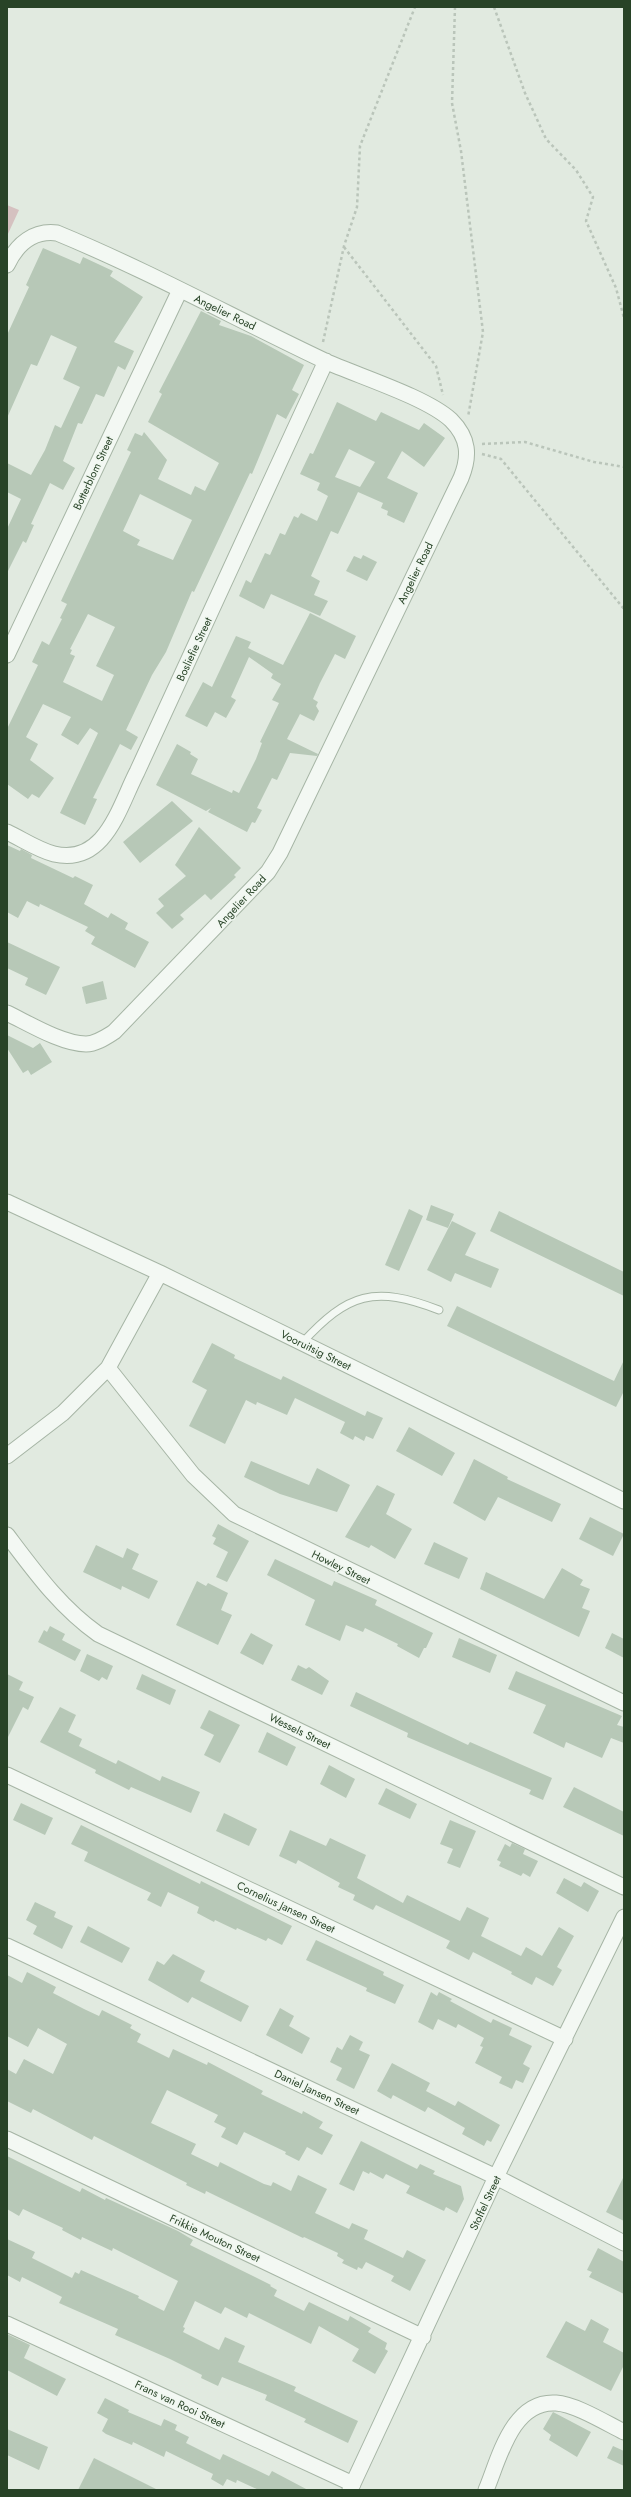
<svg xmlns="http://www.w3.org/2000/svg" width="631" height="2497" viewBox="0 0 631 2497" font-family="Jost,sans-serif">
<rect width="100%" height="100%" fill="#e1eae0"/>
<path fill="#d5c1c0" d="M 7,205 L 19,210 L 7,236 Z"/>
<path fill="#b7c8b7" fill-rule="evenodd" d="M 43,248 L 80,264 L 83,257 L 113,271 L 110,276 L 143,297 L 114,342 L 134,351 L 125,370 L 118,366 L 104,397 L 96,394 L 82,424 L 78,423 L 63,461 L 75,468 L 63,490 L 50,483 L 31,524 L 34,525 L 26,543 L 23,541 L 7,573 L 7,529 L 21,499 L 7,492 L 7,463 L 31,475 L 45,450 L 55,425 L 61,428 L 80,387 L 63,379 L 77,347 L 51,335 L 37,366 L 31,364 L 7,418 L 7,335 L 29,287 L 26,285 Z
M 201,311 L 221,321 L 219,325 L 251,336 L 304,365 L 292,390 L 299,394 L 286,419 L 277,414 L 252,474 L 250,473 L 194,592 L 192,591 L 166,652 L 152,675 L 126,730 L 138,737 L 131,750 L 120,744 L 93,798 L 97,799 L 85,825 L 60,813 L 98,733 L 90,728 L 78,745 L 61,735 L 71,717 L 43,704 L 26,737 L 38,744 L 30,760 L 54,778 L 39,798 L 32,794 L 28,799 L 7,784 L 7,729 L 38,665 L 32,662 L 42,641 L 49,645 L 62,619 L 60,618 L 67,604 L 61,601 L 131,452 L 127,450 L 135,433 L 142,436 L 144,432 L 167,460 L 158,479 L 191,495 L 195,486 L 205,491 L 219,463 L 148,422 L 162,394 L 159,392 ZM 140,494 L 192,520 L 173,560 L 137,545 L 140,540 L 123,531 ZM 88,614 L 115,627 L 96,666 L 114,675 L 102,701 L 63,682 L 75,656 L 70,654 L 72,650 L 70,649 Z
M 337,402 L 376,421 L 381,412 L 419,430 L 424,423 L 445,438 L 424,467 L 402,451 L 387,478 L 418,493 L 404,523 L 387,515 L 388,511 L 381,508 L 383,503 L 358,492 L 338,534 L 331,531 L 311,576 L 320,581 L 314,595 L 328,601 L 320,616 L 271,594 L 264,609 L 239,596 L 246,580 L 251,583 L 265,553 L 270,555 L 280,533 L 285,535 L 294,516 L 298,518 L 301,513 L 317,521 L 328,496 L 317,490 L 320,483 L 300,474 L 310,453 L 313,454 ZM 349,449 L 375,462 L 360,487 L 335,477 Z
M 363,555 L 377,562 L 367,581 L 346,571 L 354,556 L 361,559 Z
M 310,613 L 356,636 L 345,659 L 335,654 L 320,683 L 313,699 L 318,702 L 316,706 L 319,711 L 314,721 L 300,714 L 287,739 L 318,754 L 317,756 L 290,753 L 277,780 L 272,778 L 257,808 L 262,810 L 255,823 L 252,822 L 247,832 L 208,812 L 211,808 L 206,811 L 156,785 L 177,744 L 191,752 L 190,754 L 198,759 L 191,774 L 232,793 L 233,790 L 239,793 L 256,759 L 262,743 L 260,742 L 279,703 L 272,700 L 281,684 L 271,678 L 273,674 L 249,657 L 231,697 L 236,700 L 226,718 L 215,712 L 207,727 L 185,716 L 203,682 L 212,687 L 236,636 L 251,642 L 248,648 L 283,665 Z
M 172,801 L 193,821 L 140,863 L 123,842 Z
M 199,827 L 241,868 L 234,875 L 236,877 L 211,900 L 205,894 L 180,915 L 184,919 L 172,929 L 156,913 L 164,906 L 158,899 L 186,876 L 175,865 Z
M 7,845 L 20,851 L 21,849 L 32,855 L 31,858 L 73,878 L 75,876 L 93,885 L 84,904 L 108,918 L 111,913 L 128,923 L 125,929 L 149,942 L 135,968 L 91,944 L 95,937 L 85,931 L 88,927 L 40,904 L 39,907 L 27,901 L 18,918 L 7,912 Z
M 7,942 L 60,967 L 46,995 L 25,985 L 28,978 L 7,968 Z
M 103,981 L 107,999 L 86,1004 L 82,987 Z
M 7,1035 L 33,1048 L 40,1043 L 52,1062 L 31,1075 L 28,1070 L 23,1073 L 7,1048 Z
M 431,1205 L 454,1214 L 448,1228 L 426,1220 Z
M 409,1209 L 423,1216 L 399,1271 L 385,1265 Z
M 499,1211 L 624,1272 L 624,1296 L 490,1231 Z
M 452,1221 L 476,1233 L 465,1255 L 499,1269 L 491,1288 L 455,1273 L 451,1282 L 427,1270 Z
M 457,1306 L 614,1381 L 624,1360 L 624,1391 L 616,1407 L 447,1326 Z
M 212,1343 L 235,1355 L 234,1358 L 281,1380 L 283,1376 L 365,1416 L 367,1411 L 383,1418 L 373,1439 L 366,1436 L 364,1441 L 355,1436 L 353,1440 L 340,1433 L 345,1422 L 295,1398 L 287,1415 L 257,1402 L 256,1405 L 246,1400 L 225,1444 L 189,1426 L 207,1390 L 192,1382 Z
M 409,1427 L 455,1453 L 442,1476 L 396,1451 Z
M 474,1459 L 508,1477 L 507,1479 L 561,1504 L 552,1522 L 498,1497 L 485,1521 L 453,1503 Z
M 251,1461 L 309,1485 L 317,1468 L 350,1485 L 337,1512 L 280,1494 L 244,1477 Z
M 377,1485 L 395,1494 L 386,1514 L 412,1529 L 395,1559 L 371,1545 L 369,1548 L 345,1537 Z
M 590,1517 L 624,1534 L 613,1556 L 579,1539 Z
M 218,1524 L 249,1541 L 227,1582 L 216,1577 L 228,1552 L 213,1544 L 216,1538 L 212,1536 Z
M 434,1542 L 468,1558 L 459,1579 L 424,1564 Z
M 96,1545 L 123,1558 L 127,1548 L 139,1554 L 132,1569 L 158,1581 L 149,1599 L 122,1586 L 121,1590 L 83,1572 Z
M 275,1559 L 332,1586 L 334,1581 L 377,1600 L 375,1605 L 433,1633 L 426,1648 L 424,1648 L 419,1658 L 397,1646 L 398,1644 L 365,1628 L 363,1632 L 346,1625 L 340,1641 L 305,1625 L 315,1600 L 267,1575 Z
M 562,1568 L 583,1580 L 580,1585 L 590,1589 L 582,1608 L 590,1611 L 579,1637 L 480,1589 L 486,1572 L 544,1599 Z
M 197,1581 L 206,1586 L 208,1583 L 228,1593 L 221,1610 L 232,1615 L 218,1645 L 176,1625 Z
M 50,1626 L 65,1634 L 62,1640 L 81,1650 L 75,1661 L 38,1642 L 44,1630 L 47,1632 Z
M 251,1633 L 273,1645 L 263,1665 L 240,1653 Z
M 612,1633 L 624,1639 L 624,1658 L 605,1648 Z
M 459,1638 L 497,1655 L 490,1673 L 452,1657 Z
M 87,1654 L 113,1666 L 107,1680 L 102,1677 L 99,1681 L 80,1671 Z
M 298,1665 L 306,1669 L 309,1667 L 329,1681 L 322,1695 L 291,1680 Z
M 516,1671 L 622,1716 L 617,1725 L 624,1727 L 624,1743 L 611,1738 L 602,1758 L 566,1742 L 564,1748 L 533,1733 L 546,1705 L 508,1689 Z
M 7,1674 L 23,1682 L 19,1690 L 34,1697 L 28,1710 L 23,1707 L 7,1739 Z
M 142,1674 L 176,1690 L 170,1705 L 136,1689 Z
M 356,1692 L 468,1745 L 470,1742 L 552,1778 L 543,1800 L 529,1794 L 531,1790 L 407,1737 L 408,1733 L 350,1706 Z
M 60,1707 L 76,1715 L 68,1732 L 82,1739 L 79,1746 L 116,1764 L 118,1760 L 160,1781 L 162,1776 L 200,1792 L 191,1813 L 131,1787 L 129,1790 L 95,1773 L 96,1770 L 40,1742 Z
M 209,1710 L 240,1725 L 220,1763 L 204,1755 L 214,1735 L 200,1728 Z
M 267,1732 L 296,1747 L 287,1766 L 258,1752 Z
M 329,1765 L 355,1779 L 346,1798 L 320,1784 Z
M 574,1787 L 624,1812 L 624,1836 L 563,1807 Z
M 386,1788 L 417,1804 L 410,1819 L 378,1804 Z
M 21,1803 L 53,1818 L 45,1835 L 13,1820 Z
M 224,1813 L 257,1829 L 249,1846 L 216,1831 Z
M 450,1820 L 476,1831 L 460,1868 L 447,1863 L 453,1849 L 440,1844 Z
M 81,1825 L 200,1884 L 201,1881 L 292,1926 L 282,1945 L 268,1938 L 266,1941 L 237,1928 L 236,1930 L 215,1920 L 214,1922 L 197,1913 L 199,1907 L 168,1892 L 161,1907 L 147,1900 L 151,1893 L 84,1861 L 88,1852 L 71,1844 Z
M 290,1830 L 326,1846 L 330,1838 L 366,1855 L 357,1878 L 403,1903 L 407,1895 L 460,1921 L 467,1907 L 489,1918 L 481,1936 L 521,1956 L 526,1947 L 542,1956 L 559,1927 L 574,1936 L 557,1967 L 562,1970 L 553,1986 L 536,1977 L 532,1985 L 511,1974 L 512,1972 L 473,1952 L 469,1960 L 446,1948 L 450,1941 L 376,1905 L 373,1910 L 353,1900 L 355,1895 L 338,1887 L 340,1883 L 298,1860 L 296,1864 L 279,1856 Z
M 512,1843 L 525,1849 L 523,1854 L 538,1861 L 530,1877 L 523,1873 L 521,1876 L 499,1866 L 501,1862 L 497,1860 L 505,1844 L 510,1847 Z
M 564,1878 L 581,1887 L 584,1882 L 599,1891 L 588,1912 L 556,1893 Z
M 35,1902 L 56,1912 L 54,1917 L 73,1926 L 62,1949 L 33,1934 L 37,1926 L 26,1920 Z
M 88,1926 L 130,1948 L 122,1963 L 80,1942 Z
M 316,1940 L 384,1972 L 383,1975 L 404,1985 L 395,2004 L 366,1991 L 367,1988 L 306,1960 Z
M 173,1954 L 205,1971 L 200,1981 L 249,2006 L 241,2022 L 192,1997 L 188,2003 L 148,1980 L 157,1961 L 164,1965 Z
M 27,1972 L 56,1987 L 53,1993 L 84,2009 L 99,2016 L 102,2010 L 132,2025 L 130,2028 L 141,2034 L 137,2042 L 169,2058 L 173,2049 L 207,2065 L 208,2062 L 263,2091 L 261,2094 L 302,2114 L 303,2111 L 323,2122 L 319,2128 L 333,2135 L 322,2155 L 307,2147 L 299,2161 L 285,2154 L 286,2152 L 244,2132 L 237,2145 L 221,2137 L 226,2128 L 214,2122 L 218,2115 L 167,2090 L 151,2123 L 196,2144 L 191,2154 L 218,2167 L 220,2162 L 264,2184 L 271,2186 L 273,2182 L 291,2191 L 298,2175 L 327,2189 L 315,2213 L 349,2229 L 352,2223 L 368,2230 L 364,2239 L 403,2258 L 407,2250 L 426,2260 L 410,2291 L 391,2281 L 394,2276 L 366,2262 L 362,2269 L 358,2267 L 357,2270 L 342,2263 L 344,2260 L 337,2256 L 338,2253 L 304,2237 L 303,2238 L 206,2191 L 205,2194 L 186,2185 L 187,2183 L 94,2136 L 92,2140 L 33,2109 L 31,2113 L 7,2101 L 7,2069 L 16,2074 L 24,2059 L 53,2074 L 67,2044 L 38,2028 L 28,2047 L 7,2036 L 7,1975 L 22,1983 Z
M 431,1992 L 437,1996 L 439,1992 L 452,1999 L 450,2001 L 491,2023 L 493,2019 L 512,2028 L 509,2035 L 532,2046 L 523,2064 L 530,2068 L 523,2083 L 516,2080 L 512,2089 L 499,2083 L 502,2077 L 475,2063 L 483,2047 L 480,2046 L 484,2038 L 458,2024 L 456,2028 L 438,2019 L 433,2030 L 418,2022 Z
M 280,2008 L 294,2016 L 289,2026 L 310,2038 L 302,2054 L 266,2035 Z
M 350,2035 L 363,2042 L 359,2050 L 370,2055 L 354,2089 L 336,2080 L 342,2068 L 330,2062 L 337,2047 L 342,2050 Z
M 392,2063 L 430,2083 L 426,2091 L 455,2106 L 458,2101 L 500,2125 L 491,2142 L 487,2140 L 484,2146 L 462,2134 L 465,2128 L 428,2107 L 425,2112 L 393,2095 L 391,2099 L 377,2091 Z
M 361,2141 L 417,2169 L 420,2164 L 435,2171 L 433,2174 L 461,2186 L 464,2199 L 457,2213 L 446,2207 L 444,2211 L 406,2193 L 410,2186 L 386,2174 L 383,2179 L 370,2172 L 369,2174 L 363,2171 L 354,2191 L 339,2184 Z
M 7,2156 L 80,2192 L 82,2188 L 105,2200 L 106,2198 L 178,2231 L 193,2240 L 190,2245 L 271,2285 L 270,2286 L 277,2290 L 274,2296 L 304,2311 L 309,2302 L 348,2321 L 350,2316 L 371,2328 L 368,2332 L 387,2343 L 385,2349 L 388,2351 L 375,2374 L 352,2361 L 359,2349 L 319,2326 L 311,2344 L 249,2313 L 247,2318 L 225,2307 L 221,2314 L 195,2301 L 183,2327 L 185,2328 L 183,2332 L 219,2350 L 225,2337 L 245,2346 L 238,2362 L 296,2387 L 294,2391 L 358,2421 L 348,2443 L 304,2422 L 306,2419 L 265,2400 L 267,2395 L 222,2377 L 218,2386 L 201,2378 L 202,2375 L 170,2359 L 115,2335 L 118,2329 L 59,2303 L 62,2297 L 22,2277 L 20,2282 L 7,2275 L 7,2239 L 35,2252 L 32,2258 L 72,2278 L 75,2272 L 79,2274 L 81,2270 L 139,2296 L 138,2298 L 164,2311 L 178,2281 L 113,2248 L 112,2251 L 82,2237 L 81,2240 L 62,2230 L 63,2228 L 23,2209 L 19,2216 L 7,2209 Z
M 624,2176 L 624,2221 L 606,2212 Z
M 598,2248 L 624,2262 L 624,2294 L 589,2277 L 592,2272 L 587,2270 Z
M 591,2319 L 609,2329 L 603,2342 L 624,2353 L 624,2365 L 611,2391 L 546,2357 L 566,2321 L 585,2331 Z
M 7,2334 L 30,2345 L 24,2358 L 66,2379 L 57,2396 L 7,2370 Z
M 105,2398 L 129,2410 L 128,2412 L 161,2426 L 164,2419 L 177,2425 L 175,2430 L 189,2437 L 186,2443 L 220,2460 L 223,2454 L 269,2476 L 272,2471 L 308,2490 L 259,2490 L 237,2480 L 236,2483 L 227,2479 L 223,2486 L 211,2479 L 213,2474 L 166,2451 L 164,2457 L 133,2442 L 132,2445 L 106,2434 L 102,2431 L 108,2419 L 97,2413 Z
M 553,2412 L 591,2432 L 577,2457 L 549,2440 L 551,2435 L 543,2429 Z
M 7,2429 L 48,2447 L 39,2470 L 7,2455 Z
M 613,2446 L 624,2451 L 624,2466 L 607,2458 Z
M 94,2458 L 158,2490 L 78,2490 Z"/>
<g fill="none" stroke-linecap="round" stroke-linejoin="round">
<g stroke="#a6b5a5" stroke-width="9">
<path id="service" d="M 302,1343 C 348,1293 374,1285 439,1310"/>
</g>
<g stroke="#a6b5a5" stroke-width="17">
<path id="minor" d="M 7,265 C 17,244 34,230 57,233 C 149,271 236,319 325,361 C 358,376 426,397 451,420 C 469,438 470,456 461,478 L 280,853 L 268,872 L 114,1032 C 106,1037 96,1044 86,1044 C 62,1044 28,1023 7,1013
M 7,655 L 180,290
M 7,832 C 22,839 38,850 54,854 C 105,866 119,807 137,772 L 326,361
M 7,1202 L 160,1273 L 624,1501
M 108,1368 L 193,1475 L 234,1514 L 624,1703
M 7,1456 L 63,1413 L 108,1368 L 160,1273
M 7,1535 C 35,1572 60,1607 98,1634 L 624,1887
M 7,1775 L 565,2039
M 7,1946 L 496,2177 L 624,2243
M 7,2139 L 423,2337
M 7,2324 L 353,2484
M 350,2490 L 496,2177 L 624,1917
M 486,2490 C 499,2459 512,2400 556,2403 C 575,2404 606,2423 624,2432"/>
</g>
<path stroke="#bac5ba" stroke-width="2.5" stroke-dasharray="3 3" stroke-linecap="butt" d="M 455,7 L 452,103 L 461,151 L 483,332 L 468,417
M 494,7 L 525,93 L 546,139 L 576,170 L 593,197 L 586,221 L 616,288 L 624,318
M 344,247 L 436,366 L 443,395
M 323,342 L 344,246 L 357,207 L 360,146 L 415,7
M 482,444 L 525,442 L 594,462 L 624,467
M 482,454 L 501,459 L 624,609"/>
<use href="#service" stroke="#f3f8f3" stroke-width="7"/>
<use href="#minor" stroke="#f3f8f3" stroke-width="15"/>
</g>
<g text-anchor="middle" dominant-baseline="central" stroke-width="3" stroke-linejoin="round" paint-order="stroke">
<g font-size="11" fill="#284327" stroke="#f0f7f0">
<text transform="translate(225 312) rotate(26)">Angelier Road</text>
<text transform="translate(93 473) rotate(-65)">Botterblom Street</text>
<text transform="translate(415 573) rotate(-64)">Angelier Road</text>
<text transform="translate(194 649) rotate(-65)">Bosliefie Street</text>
<text transform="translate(241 901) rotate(-47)">Angelier Road</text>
<text transform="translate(316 1350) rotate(26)">Vooruitsig Street</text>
<text transform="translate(341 1567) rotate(26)">Howley Street</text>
<text transform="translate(300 1731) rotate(26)">Wessels Street</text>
<text transform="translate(286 1907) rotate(25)">Cornelius Jansen Street</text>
<text transform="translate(317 2092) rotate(25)">Daniel Jansen Street</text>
<text transform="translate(485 2203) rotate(-65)">Stoffel Street</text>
<text transform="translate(215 2238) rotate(25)">Frikkie Mouton Street</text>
<text transform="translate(180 2404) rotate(25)">Frans van Rooi Street</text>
</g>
</g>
<rect width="631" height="2497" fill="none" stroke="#284327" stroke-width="16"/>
</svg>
